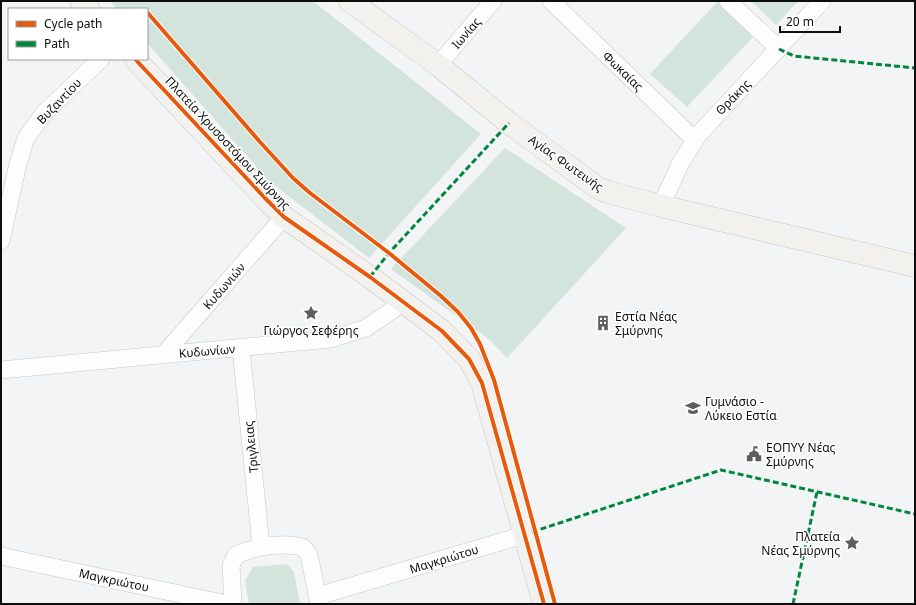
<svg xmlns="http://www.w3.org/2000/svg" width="916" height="605" viewBox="0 0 916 605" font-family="'Noto Sans',sans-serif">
<rect width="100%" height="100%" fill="#f3f4f5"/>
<path fill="#d2e4db" d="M 110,1 L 313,1 L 481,134 L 369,258 L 269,181 L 147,43 L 147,9 L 117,9 Z
M 751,1 L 798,1 L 776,25 Z
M 717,2 L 753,37 L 687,107 L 650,74 Z
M 505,148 L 626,228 L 507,358 L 490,340 L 391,269 Z
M 287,564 L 294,572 L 300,604 L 249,604 L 245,581 L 253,567 Z"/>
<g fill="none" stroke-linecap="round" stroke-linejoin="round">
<g stroke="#c5c6c7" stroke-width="18">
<path id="street" d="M 551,1 L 695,140
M 728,1 L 779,49
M 438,65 L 493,1
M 661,206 L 680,164 L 699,134 L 822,1
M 1,241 L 18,164 L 26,138 L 44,113 L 101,59
M 241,348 L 261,546
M 163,355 L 284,217
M 1,370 L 331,339 L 366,328 L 404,302
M 1,556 L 227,604
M 318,596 L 524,535
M 233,604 L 231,565 L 236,555 C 257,546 279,542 303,547 L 309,555 L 319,604"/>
</g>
<g stroke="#c5c6c7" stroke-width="23">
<path id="secondary" d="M 81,1 L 89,9
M 350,1 L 438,65 L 509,123 L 598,188 L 608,192 L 661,206 L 915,266
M 135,59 L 264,197 L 284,217 L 370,277 L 442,331 L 469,359 L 482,383 L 544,604"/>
</g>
<use href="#street" stroke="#fdfdfe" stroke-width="17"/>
<use href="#secondary" stroke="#f2f1ed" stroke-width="22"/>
<path stroke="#00873e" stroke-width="3" stroke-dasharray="6 3" stroke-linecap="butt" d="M 779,49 L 794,56 L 915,68
M 370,277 L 389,253 L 509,123
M 532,532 L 721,470 L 915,514
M 793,604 L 817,492"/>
<g stroke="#fff" stroke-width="6">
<path id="cycleway" d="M 147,12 L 260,142 L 293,178 L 310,193 L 389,253 L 441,296 L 458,312 L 471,328 L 480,344 L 494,380 L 555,604
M 135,59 L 264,197 L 284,217 L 370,277 L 442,331 L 469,359 L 482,383 L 544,604"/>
</g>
<use href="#cycleway" stroke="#e8590c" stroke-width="4"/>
</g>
<defs>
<g id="sight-bare" transform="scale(1.2)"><path d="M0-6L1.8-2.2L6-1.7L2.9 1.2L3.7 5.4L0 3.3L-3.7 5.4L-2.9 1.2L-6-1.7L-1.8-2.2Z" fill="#5e5e5f" stroke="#fff" stroke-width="2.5" paint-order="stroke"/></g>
<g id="building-bare" transform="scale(1.2)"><path d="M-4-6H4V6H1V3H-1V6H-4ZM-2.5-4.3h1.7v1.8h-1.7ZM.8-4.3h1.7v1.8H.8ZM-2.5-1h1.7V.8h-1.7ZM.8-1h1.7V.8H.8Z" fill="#5e5e5f" stroke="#fff" stroke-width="2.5" paint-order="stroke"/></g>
<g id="school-bare" transform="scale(1.2)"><path d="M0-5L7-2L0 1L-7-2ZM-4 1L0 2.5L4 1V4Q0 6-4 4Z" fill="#5e5e5f" stroke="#fff" stroke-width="2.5" paint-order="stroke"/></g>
<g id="civic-bare" transform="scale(1.2)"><path d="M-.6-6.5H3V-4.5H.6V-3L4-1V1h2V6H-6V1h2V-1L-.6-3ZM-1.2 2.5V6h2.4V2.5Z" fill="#5e5e5f" stroke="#fff" stroke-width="2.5" paint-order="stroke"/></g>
</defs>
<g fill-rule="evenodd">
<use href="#sight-bare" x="311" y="313"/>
<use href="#building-bare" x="603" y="323"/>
<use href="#school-bare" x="693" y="408"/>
<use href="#civic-bare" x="754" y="454"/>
<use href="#sight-bare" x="852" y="543"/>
</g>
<g text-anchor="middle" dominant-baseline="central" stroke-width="3" stroke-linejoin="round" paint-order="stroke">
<g font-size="12" fill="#0d0d0e" stroke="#fff">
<text transform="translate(466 33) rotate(-49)">Ιωνίας</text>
<text transform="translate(623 71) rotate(44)">Φωκαίας</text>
<text transform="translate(733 97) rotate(-46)">Θράκης</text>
<text transform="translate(59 101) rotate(-46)">Βυζαντίου</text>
<text transform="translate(228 143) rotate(47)">Πλατεία Χρυσοστόμου Σμύρνης</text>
<text transform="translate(566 163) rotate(35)">Αγίας Φωτεινής</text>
<text transform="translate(224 286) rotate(-49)">Κυδωνιών</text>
<text transform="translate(207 351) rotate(-5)">Κυδωνίων</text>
<text transform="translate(251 447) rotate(-96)">Τριγλειας</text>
<text transform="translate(444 559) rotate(-17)">Μαγκριώτου</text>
<text transform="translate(114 580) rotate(12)">Μαγκριώτου</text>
</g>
<g font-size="12" fill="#0d0d0e" stroke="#fff" text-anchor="start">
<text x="615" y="316">Εστία Νέας<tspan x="615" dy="14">Σμύρνης</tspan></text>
<text x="311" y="330" text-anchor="middle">Γιώργος Σεφέρης</text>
<text x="705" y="401">Γυμνάσιο -<tspan x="705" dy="14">Λύκειο Εστία</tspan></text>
<text x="766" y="447">ΕΟΠΥΥ Νέας<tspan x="766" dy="14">Σμύρνης</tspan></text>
<text x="840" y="536" text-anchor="end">Πλατεία<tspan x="840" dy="14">Νέας Σμύρνης</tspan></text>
</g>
</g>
<rect width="916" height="605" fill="none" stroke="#0d0d0e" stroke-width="4"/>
<rect x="8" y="8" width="140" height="52" fill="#ffffff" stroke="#9e9e9f"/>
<rect x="16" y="21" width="20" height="6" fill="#e8590c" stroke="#9e9e9f"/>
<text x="44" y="28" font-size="12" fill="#0d0d0e">Cycle path</text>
<rect x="16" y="41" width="20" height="6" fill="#00873e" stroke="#9e9e9f"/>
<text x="44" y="48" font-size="12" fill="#0d0d0e">Path</text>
<path d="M780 26v6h60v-6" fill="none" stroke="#0d0d0e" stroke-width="2"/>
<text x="786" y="26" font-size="12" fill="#0d0d0e" stroke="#ffffff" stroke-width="3" paint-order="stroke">20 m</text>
</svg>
